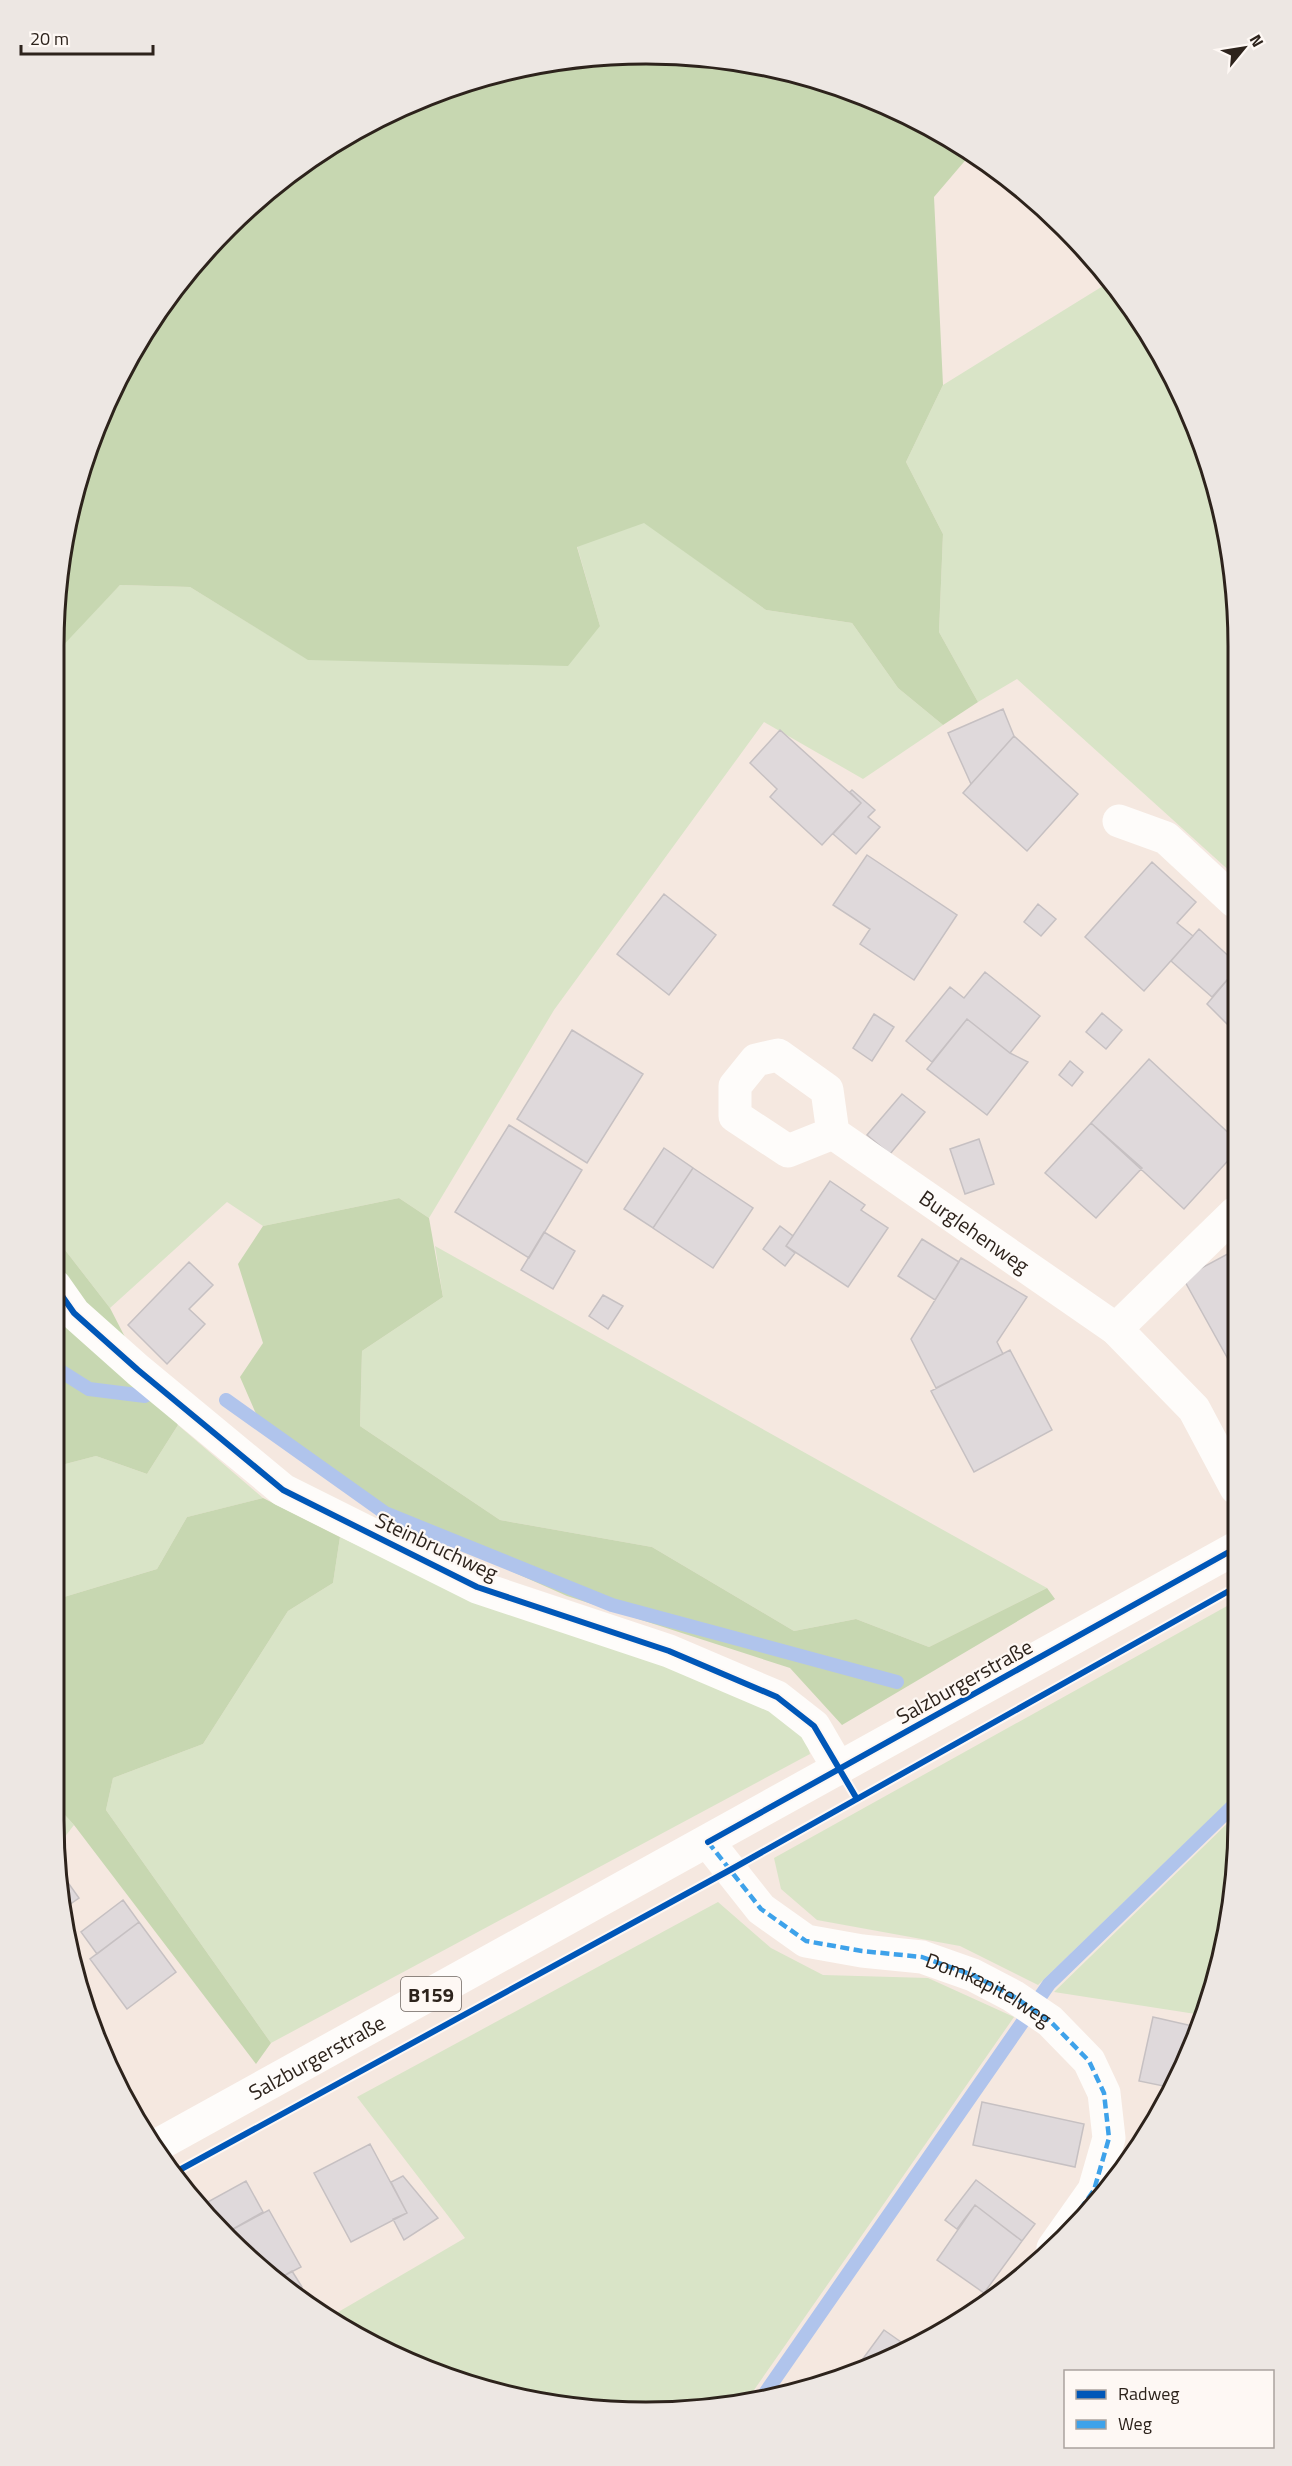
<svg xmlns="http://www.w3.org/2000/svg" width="1292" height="2466" viewBox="0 0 1292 2466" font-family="'Titillium Web',sans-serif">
<rect width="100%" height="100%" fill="#f5e8e0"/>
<path fill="#d9e4c7" d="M 1111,281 L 1193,420 L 1233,568 L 1234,875 L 1017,679 L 978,702 L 939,632 L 943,534 L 906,462 L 943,385 Z
M 644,522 L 766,610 L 852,623 L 898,688 L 943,725 L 863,779 L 764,722 L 554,1010 L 429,1218 L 399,1198 L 263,1226 L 227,1202 L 110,1308 L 55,1237 L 56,651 L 120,585 L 190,587 L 309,660 L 600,626 L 577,546 Z
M 435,1246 L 1047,1588 L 929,1647 L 856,1619 L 794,1631 L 652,1547 L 500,1520 L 360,1426 L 362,1351 L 443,1297 Z
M 178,1425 L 263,1498 L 187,1517 L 157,1569 L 54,1600 L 54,1467 L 96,1456 L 147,1474 Z
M 340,1537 L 492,1608 L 670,1661 L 761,1700 L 805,1734 L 810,1754 L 271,2043 L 106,1810 L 113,1778 L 203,1744 L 288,1611 L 333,1583 Z
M 1236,1601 L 1237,1793 L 1038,1985 L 960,1946 L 817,1920 L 781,1889 L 774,1858 Z
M 54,1803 L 74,1825 L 57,1847 Z
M 1237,1814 L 1237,1858 L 1218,1973 L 1202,2015 L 1054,1992 Z
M 718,1902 L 771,1948 L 823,1975 L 928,1978 L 1014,2017 L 745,2403 L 723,2407 L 607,2411 L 493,2392 L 419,2367 L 328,2318 L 465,2238 L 357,2097 Z"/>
<path fill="#c7d7b1" d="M 685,55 L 800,74 L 908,115 L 969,156 L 934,197 L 943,385 L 906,462 L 943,534 L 939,632 L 978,702 L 943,725 L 898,688 L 852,623 L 766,610 L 644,523 L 577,547 L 600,626 L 568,666 L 308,660 L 190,587 L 120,585 L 55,654 L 55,608 L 74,492 L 115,384 L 177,285 L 256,201 L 350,133 L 456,85 L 569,59 Z
M 399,1198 L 429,1218 L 443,1297 L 362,1351 L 360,1426 L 500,1520 L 652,1547 L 794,1631 L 856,1619 L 929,1647 L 1047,1588 L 1055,1599 L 842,1725 L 790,1668 L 567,1596 L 381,1513 L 264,1432 L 240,1377 L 263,1343 L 238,1264 L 263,1226 Z
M 55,1237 L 110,1308 L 126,1339 L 178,1425 L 147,1474 L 96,1456 L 54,1467 Z
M 263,1498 L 340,1537 L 333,1583 L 288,1611 L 203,1744 L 113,1778 L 106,1810 L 271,2043 L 256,2064 L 74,1825 L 54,1803 L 54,1600 L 157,1569 L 187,1517 Z"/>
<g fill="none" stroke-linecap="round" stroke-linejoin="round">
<path stroke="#b0c4ec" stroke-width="14" d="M 54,1367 L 89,1389 L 145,1396
M 226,1400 L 385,1513 L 612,1605 L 897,1682
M 761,2399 L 1049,1984 L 1237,1802"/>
</g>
<path fill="#dfd9db" stroke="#c6c0c2" stroke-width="1.5" d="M 1003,709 L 1014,736 L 971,784 L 948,733 Z
M 780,730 L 861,803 L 822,845 L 770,797 L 777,789 L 750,763 Z
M 1014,736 L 1078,794 L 1027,851 L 963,793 Z
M 852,790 L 875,810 L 868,817 L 880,827 L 856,854 L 833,834 L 861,803 L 850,792 Z
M 867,855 L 957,915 L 914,980 L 860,944 L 870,929 L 833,905 Z
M 1152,862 L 1196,902 L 1177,923 L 1193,936 L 1144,991 L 1085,937 Z
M 664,894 L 716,935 L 669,995 L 617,954 Z
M 1038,904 L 1056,919 L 1041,936 L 1024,922 Z
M 1199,929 L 1234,961 L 1234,972 L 1212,997 L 1171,961 Z
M 985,972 L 1040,1016 L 1010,1053 L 967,1019 L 932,1062 L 906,1041 L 950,987 L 964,998 Z
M 1234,972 L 1234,1031 L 1207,1004 Z
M 1102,1013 L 1122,1030 L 1106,1049 L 1086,1032 Z
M 874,1014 L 894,1027 L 872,1061 L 853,1048 Z
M 967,1019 L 1010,1053 L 1028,1062 L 987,1115 L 927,1069 Z
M 572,1030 L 643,1074 L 587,1163 L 517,1119 Z
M 1149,1059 L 1235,1139 L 1235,1153 L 1184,1209 L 1091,1123 Z
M 1070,1061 L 1083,1072 L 1072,1086 L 1059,1075 Z
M 902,1094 L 925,1112 L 890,1154 L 867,1135 Z
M 1091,1123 L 1142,1168 L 1096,1218 L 1045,1173 Z
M 509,1125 L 582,1170 L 529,1258 L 455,1212 Z
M 979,1139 L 994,1184 L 965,1194 L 950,1149 Z
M 664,1148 L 693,1168 L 653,1228 L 624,1209 Z
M 693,1168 L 753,1208 L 713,1268 L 653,1228 Z
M 830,1181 L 865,1205 L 861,1210 L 888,1228 L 848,1287 L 786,1246 Z
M 780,1226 L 793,1236 L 786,1246 L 795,1253 L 785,1266 L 763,1249 Z
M 544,1232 L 575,1251 L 553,1289 L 521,1270 Z
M 922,1239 L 959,1262 L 935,1300 L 898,1276 Z
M 1235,1250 L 1235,1355 L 1228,1359 L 1183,1278 Z
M 961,1258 L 1027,1297 L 997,1342 L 1003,1354 L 936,1388 L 911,1339 Z
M 189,1262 L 213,1285 L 189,1309 L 205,1324 L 167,1364 L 128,1325 Z
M 603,1295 L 623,1306 L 608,1329 L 589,1316 Z
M 1010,1350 L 1052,1430 L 974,1472 L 931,1391 Z
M 59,1870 L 79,1898 L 63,1909 Z
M 123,1900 L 139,1922 L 97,1954 L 81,1932 Z
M 139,1922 L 176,1972 L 127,2009 L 90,1959 Z
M 1153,2017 L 1197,2027 L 1173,2088 L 1139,2081 Z
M 982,2102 L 1084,2124 L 1075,2167 L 973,2145 Z
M 370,2144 L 407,2213 L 351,2242 L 314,2173 Z
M 403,2176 L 438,2218 L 404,2240 L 393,2219 L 407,2213 L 391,2182 Z
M 976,2180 L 1035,2224 L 1022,2241 L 975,2205 L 957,2229 L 945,2220 Z
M 246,2181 L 263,2212 L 226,2233 L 210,2217 L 204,2204 Z
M 975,2205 L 1022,2241 L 984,2293 L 937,2260 Z
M 269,2210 L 301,2267 L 276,2280 L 255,2265 L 226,2233 Z
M 292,2271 L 302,2287 L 292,2293 L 276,2280 Z
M 884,2330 L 911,2349 L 854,2371 Z"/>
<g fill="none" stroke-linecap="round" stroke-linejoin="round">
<g stroke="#fefcfa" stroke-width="33">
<path d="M 1119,821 L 1166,838 L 1234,901"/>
<path id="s1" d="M 833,1133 L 788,1151 L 735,1116 L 735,1086 L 756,1060 L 778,1055 L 827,1090 L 833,1133 L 1116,1329 L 1194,1409 L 1236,1488"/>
<path d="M 55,1286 L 74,1313 L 138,1370 L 283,1490 L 477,1587 L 669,1651 L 777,1697 L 814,1726 L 839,1769"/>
<path d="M 1116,1329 L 1235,1213"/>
<path d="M 708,1842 L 761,1909 L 806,1941 L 862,1951 L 922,1957 L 973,1975 L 1013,1996 L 1050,2021 L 1089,2061 L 1104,2093 L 1109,2138 L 1094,2190 L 1053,2248"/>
</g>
<path stroke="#fefcfa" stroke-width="33" id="s2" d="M 154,2147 L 1236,1548"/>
<path stroke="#3ea2ea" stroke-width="4.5" stroke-dasharray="9 4.5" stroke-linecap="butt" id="s3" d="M 708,1842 L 761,1909 L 806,1941 L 862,1951 L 922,1957 L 973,1975 L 1013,1996 L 1050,2021 L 1089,2061 L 1104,2093 L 1109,2138 L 1094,2190 L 1053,2248"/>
<g stroke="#fef8f4" stroke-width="10">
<path id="cycleway" d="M 55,1286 L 74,1313 L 138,1370 L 283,1490 L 477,1587 L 669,1651 L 777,1697 L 814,1726 L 857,1799
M 708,1842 L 1236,1548
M 172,2174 L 730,1870 L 1236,1587"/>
</g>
<use href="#cycleway" stroke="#0057b8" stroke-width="6"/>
</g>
<g text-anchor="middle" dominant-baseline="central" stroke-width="4.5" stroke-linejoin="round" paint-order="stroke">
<rect fill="#fef8f4" stroke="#6c635d" stroke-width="1.5" x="401" y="1977" width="60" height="34" rx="4.5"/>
<g font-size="20" font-weight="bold" fill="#2d231c">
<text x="431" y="1994">B159</text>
</g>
<g font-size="21" fill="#2d231c" stroke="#fef8f4">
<text stroke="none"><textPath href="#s1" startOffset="474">Burglehenweg</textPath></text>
<text transform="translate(437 1546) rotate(25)">Steinbruchweg</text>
<text transform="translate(964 1681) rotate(-29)">Salzburgerstraße</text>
<text stroke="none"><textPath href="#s3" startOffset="332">Domkapitelweg</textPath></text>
<text stroke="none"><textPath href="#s2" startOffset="186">Salzburgerstraße</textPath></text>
</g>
</g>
<path d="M0 0H1292V2466H0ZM646 64H646A582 582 0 0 1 1228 646V1820A582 582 0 0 1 646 2402H646A582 582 0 0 1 64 1820V646A582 582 0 0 1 646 64Z" fill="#ede7e3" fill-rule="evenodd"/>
<path fill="none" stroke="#2d231c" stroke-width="3" d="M646 64H646A582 582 0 0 1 1228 646V1820A582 582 0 0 1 646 2402H646A582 582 0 0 1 64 1820V646A582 582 0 0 1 646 64Z"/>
<rect x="1064" y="2370" width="210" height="78" fill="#fef8f4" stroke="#aaa39e" stroke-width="1.5"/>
<rect x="1076" y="2390" width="30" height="9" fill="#0057b8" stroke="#aaa39e" stroke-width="1.5"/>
<text x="1118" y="2400" font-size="18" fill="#2d231c">Radweg</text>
<rect x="1076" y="2420" width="30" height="9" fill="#3ea2ea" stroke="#aaa39e" stroke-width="1.5"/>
<text x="1118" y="2430" font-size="18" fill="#2d231c">Weg</text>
<g transform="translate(1244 48) rotate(60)" stroke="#fef8f4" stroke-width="4.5" paint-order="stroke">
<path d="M0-4.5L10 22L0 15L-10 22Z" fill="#2d231c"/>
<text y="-9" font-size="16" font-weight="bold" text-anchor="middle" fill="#2d231c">N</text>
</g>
<path d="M21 45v9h132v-9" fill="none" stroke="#2d231c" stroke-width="3"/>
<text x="30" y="45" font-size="18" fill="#2d231c" stroke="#fef8f4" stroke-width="4.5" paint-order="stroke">20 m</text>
</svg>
